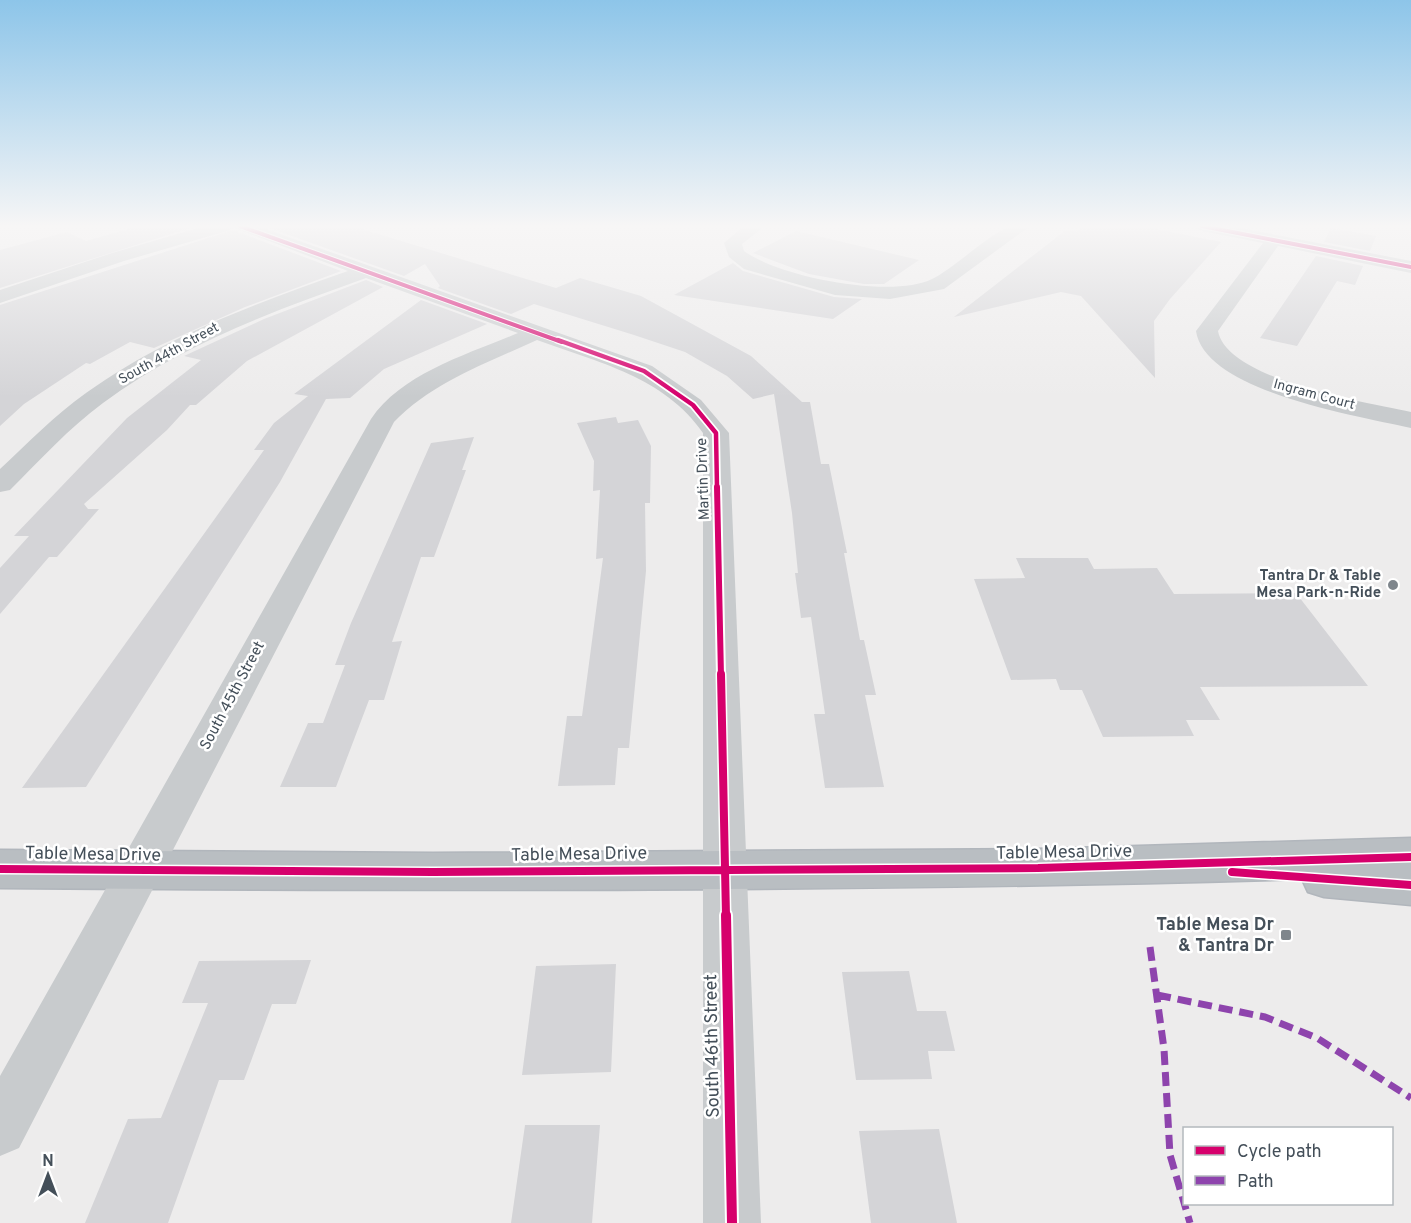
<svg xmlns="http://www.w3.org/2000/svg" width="1411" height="1223" viewBox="0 0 1411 1223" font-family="Overpass,sans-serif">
<rect width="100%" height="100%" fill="#edecec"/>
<path fill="#d4d4d7" d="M 139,226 L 196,226 L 0,288 L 0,250 L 67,232 L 86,241 Z
M 264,226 L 352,226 L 556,288 L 580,278 L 641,296 L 751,356 L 802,402 L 810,402 L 821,464 L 829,464 L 847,553 L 844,553 L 860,640 L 864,640 L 876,695 L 865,695 L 884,787 L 825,788 L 814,714 L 825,714 L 811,617 L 801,618 L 795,573 L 798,573 L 792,513 L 774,394 L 753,399 L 727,376 L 685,352 L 634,335 L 534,304 L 511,314 L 438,288 L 440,286 L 425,264 L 404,276 Z
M 1083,226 L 1141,226 L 1221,242 L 1170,299 L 1154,321 L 1155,378 L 1081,296 L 1061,292 L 954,317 L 1066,230 L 1077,232 Z
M 1331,228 L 1376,236 L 1370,251 L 1324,242 Z
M 233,230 L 341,271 L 245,307 L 154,348 L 130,342 L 90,364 L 86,363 L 24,404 L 0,426 L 0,305 Z
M 796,231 L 919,260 L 884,284 L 864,284 L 809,274 L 753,253 Z
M 1316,256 L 1363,266 L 1355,285 L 1337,281 L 1297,346 L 1260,338 Z
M 733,263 L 743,271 L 834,297 L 862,299 L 833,319 L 674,295 Z
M 366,280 L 383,287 L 247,361 L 196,405 L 190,405 L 167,430 L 84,504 L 88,509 L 99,509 L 57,557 L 49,557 L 0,614 L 0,568 L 29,536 L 14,536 L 127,418 L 201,360 L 184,356 L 264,319 Z
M 421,300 L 487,324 L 384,369 L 350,398 L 326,399 L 280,482 L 86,787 L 22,788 L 264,450 L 254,450 L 274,423 L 308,396 L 294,394 Z
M 616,417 L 618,423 L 638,420 L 651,446 L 650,503 L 645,503 L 646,571 L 629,748 L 618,748 L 615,785 L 558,786 L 567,716 L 582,716 L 603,558 L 596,559 L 600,490 L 593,491 L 594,461 L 577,423 Z
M 474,437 L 462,470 L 466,470 L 434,557 L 421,557 L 392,642 L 402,641 L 384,700 L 369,700 L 336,787 L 280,787 L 308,723 L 323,723 L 345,665 L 335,665 L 351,623 L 431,443 Z
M 1016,558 L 1088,558 L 1094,569 L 1157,568 L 1174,594 L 1296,593 L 1368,686 L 1200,687 L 1220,720 L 1186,720 L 1194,736 L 1103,737 L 1082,690 L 1060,690 L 1056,679 L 1011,680 L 974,579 L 1025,578 Z
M 311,960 L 296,1004 L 272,1004 L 244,1080 L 219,1080 L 168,1223 L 85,1223 L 128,1119 L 161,1118 L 208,1003 L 182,1003 L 199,961 Z
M 616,964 L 611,1072 L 522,1075 L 536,966 Z
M 909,971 L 917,1011 L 946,1011 L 955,1051 L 928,1051 L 932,1079 L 856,1080 L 842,972 Z
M 525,1125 L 600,1125 L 592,1223 L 511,1223 Z
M 939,1129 L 957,1223 L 871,1223 L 859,1131 Z"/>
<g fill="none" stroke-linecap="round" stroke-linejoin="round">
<g stroke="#b1b6bc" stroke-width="3">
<path id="highway" d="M 1411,838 L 1411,905 L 1324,897 L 1308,892 L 1302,879 C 868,892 434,891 0,888 L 0,850 L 433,853 L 1038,849 Z"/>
</g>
<path fill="#c8cbcd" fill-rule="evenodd" d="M 205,226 L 257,226 L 652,366 L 701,400 L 729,433 L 761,1223 L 703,1223 L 703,433 C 665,377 597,362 537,340 C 487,363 433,382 394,422 L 19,1148 L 0,1156 L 0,1076 L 371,419 C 402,373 469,354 518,333 L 366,278 C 274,311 182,344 103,403 C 69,428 40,460 10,490 L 0,492 L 0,469 C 28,443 55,415 86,393 C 165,336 257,303 348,271 L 232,227 L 230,230 L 124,261 L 0,303 L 0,290 L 112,253 Z
M 744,226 L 765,226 L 742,244 L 744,251 C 779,277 892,299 932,279 C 952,270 995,229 1012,226 C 1018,225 1025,226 1030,226 L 944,289 L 890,299 L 835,295 L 744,269 L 729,257 L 724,243 Z
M 1194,226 L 1230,226 L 1411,261 L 1411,273 L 1278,246 L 1218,331 C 1227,380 1368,403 1411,412 L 1411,428 C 1359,416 1205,392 1196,331 L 1263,243 L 1202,231 Z"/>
<use href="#highway" fill="#b9bec2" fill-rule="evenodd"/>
<path stroke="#8e44ad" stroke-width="7" stroke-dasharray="14 7" stroke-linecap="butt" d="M 1150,947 L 1164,1049 L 1170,1155 L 1190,1223
M 1157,995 L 1265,1017 L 1317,1038 L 1411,1098"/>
<g stroke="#fff" stroke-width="6">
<path id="cycleway-far4" d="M 240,226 L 562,342
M 1202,226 L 1411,267"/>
</g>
<g stroke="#fff" stroke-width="8">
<path id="cycleway-far3" d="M 558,340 L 644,371 L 693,405 L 716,433 L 717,488"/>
</g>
<g stroke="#fff" stroke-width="10">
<path id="cycleway-far2" d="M 717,487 L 721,676"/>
</g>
<g stroke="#fff" stroke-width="11">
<path id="cycleway-far1" d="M 721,674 L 726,916
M 0,869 L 433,872 L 1038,868 L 1411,857
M 1232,872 L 1411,885"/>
</g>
<g stroke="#fff" stroke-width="14">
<path id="cycleway" d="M 726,915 L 732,1223"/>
</g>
<use href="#cycleway-far4" stroke="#d6006c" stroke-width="4"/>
<use href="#cycleway-far3" stroke="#d6006c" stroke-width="4.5"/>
<use href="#cycleway-far2" stroke="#d6006c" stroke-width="6"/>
<use href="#cycleway-far1" stroke="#d6006c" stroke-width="8"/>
<use href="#cycleway" stroke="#d6006c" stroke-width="10"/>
</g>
<linearGradient id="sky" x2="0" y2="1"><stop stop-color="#8dc5e9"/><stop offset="0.57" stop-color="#f7f6f6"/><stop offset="1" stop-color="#f7f6f6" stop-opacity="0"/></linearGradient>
<rect width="1411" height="397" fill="url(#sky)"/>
<g fill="#7f868c" stroke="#fff" stroke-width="2">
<circle cx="1393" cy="585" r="6"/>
<rect x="1280" y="929" width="12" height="12" rx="3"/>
</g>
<g text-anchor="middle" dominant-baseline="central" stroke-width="5" stroke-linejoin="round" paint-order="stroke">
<g font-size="14" fill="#444f59" stroke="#fff">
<text transform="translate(169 354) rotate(-29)">South 44th Street</text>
<text transform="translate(1314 395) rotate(15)">Ingram Court</text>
</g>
<g font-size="15" fill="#444f59" stroke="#fff">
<text transform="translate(704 479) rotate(-92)">Martin Drive</text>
<text transform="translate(233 696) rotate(-62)">South 45th Street</text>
</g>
<g font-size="15" font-weight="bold" fill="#444f59" stroke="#fff" text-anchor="end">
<text x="1381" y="576">Tantra Dr &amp; Table<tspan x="1381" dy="17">Mesa Park-n-Ride</tspan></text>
</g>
<g font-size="18" fill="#444f59" stroke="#fff">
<text transform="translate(1064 853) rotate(-1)">Table Mesa Drive</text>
<text transform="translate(93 855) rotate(1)">Table Mesa Drive</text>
<text transform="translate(579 855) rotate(-1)">Table Mesa Drive</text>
<text transform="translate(713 1046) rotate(-91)">South 46th Street</text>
</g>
<g font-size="18" font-weight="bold" fill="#444f59" stroke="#fff" text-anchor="end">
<text x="1274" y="925">Table Mesa Dr<tspan x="1274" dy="21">&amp; Tantra Dr</tspan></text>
</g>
</g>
<rect x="1183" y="1127" width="210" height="78" fill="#ffffff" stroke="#b4b9bd" stroke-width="1.5"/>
<rect x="1195" y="1146" width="30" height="9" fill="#d6006c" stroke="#b4b9bd" stroke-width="1.5"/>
<text x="1237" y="1157" font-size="18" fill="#444f59">Cycle path</text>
<rect x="1195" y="1176" width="30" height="9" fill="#8e44ad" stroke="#b4b9bd" stroke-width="1.5"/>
<text x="1237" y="1187" font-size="18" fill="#444f59">Path</text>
<g transform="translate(48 1175)" stroke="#ffffff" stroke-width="4.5" paint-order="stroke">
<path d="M0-4.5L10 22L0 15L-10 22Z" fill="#444f59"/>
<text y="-9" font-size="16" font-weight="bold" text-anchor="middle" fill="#444f59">N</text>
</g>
</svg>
